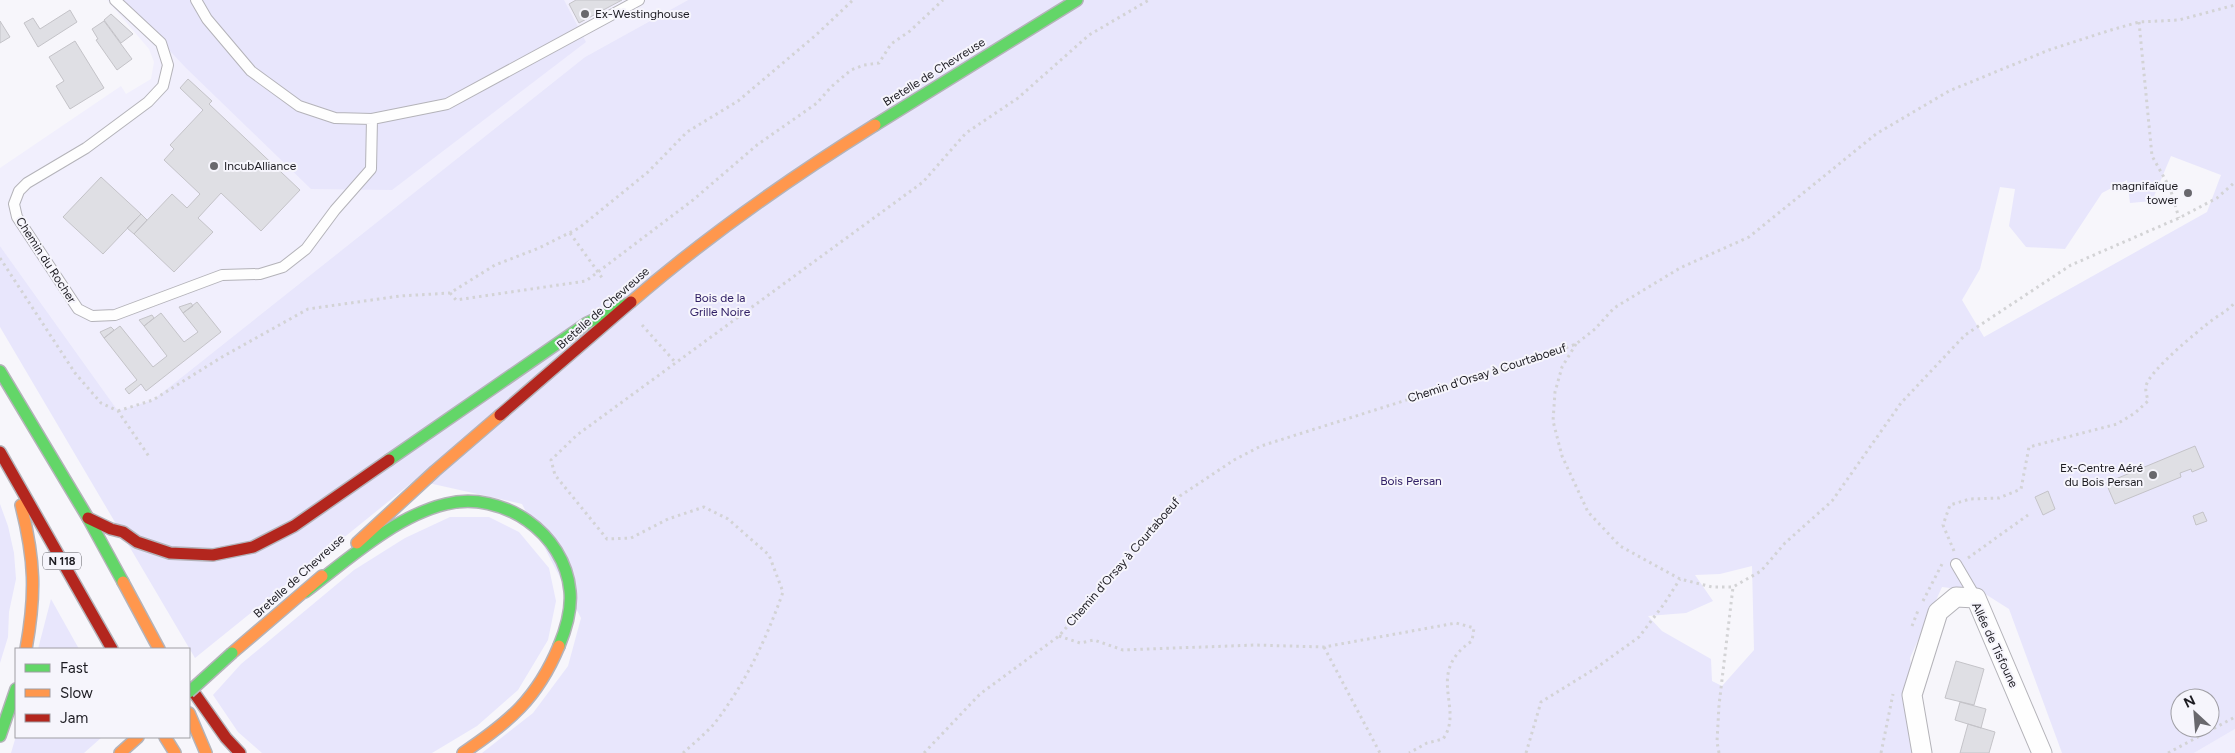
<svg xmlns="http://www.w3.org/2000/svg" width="2235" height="753" viewBox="0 0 2235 753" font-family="Figtree,sans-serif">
<rect width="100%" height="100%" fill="#f7f6fb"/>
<path fill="#f1effd" d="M 107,0 L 688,0 L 585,57 L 153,400 L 118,411 L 0,246 L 0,168 L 121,86 L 126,94 L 151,79 L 154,62 L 149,49 Z
M 2235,729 L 2235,753 L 2194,753 Z"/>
<path fill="#e8e6fc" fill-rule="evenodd" d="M 122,0 L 564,0 L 586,42 L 392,190 L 311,189 L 186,68 Z
M 688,0 L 2235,0 L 2235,729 L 2194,753 L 2062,753 L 2009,609 L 1982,592 L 1942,587 L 1910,658 L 1923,753 L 482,753 L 533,713 L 568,666 L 581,618 L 522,504 L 415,480 L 195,658 L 0,327 L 0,246 L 118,411 L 153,400 L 585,57 ZM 2171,156 L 2221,175 L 2207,212 L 1984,337 L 1962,300 L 1980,269 L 2000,187 L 2015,189 L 2009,226 L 2026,247 L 2065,249 L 2102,193 L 2127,180 L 2130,203 L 2152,201 ZM 1752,566 L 1754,650 L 1722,686 L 1712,681 L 1711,659 L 1662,631 L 1648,616 L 1686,613 L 1713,601 L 1695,575 L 1720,574 ZM 2180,698 L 2210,698 L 2210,728 L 2180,728 Z
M 0,504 L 8,526 L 14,553 L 16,579 L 9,612 L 8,637 L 0,663 Z
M 450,517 L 489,517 L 519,532 L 549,568 L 556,601 L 548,640 L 518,690 L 477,726 L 432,753 L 262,753 L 238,732 L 213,695 L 241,664 L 354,570 L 405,538 Z
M 51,599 L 79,649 L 38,649 Z
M 16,736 L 16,737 L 102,737 L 84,753 L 11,753 Z"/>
<path fill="#dfdfe4" stroke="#c4c3c8" d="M 576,0 L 622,0 L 579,23 L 569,4 Z
M 70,10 L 77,22 L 38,47 L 24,23 L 33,18 L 40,29 Z
M 111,14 L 133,34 L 121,43 L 104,20 Z
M 0,21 L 10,37 L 0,43 Z
M 104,21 L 132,59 L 117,70 L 96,40 L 98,39 L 92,29 Z
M 75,41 L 104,88 L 70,109 L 56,86 L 64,81 L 49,57 Z
M 188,79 L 212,101 L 209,104 L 300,190 L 261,231 L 221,193 L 198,218 L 213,232 L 174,272 L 134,234 L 172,194 L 187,208 L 200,194 L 164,160 L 174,149 L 170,145 L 203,110 L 180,88 Z
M 101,177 L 141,214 L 103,254 L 63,217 Z
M 141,214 L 147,220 L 134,234 L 127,228 Z
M 197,302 L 221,332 L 146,391 L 141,384 L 129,394 L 125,389 L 137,380 L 104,338 L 120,326 L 153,367 L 167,356 L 144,326 L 161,313 L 184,342 L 198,332 L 183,313 Z
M 191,303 L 193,306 L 183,313 L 179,307 Z
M 152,315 L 154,318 L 144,326 L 139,320 Z
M 111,327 L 114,330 L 104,338 L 100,332 Z
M 2195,446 L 2204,467 L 2192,472 L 2191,469 L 2180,473 L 2181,477 L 2115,504 L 2106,483 Z
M 2048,491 L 2055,509 L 2043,515 L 2035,497 Z
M 2203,512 L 2207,521 L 2196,525 L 2193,516 Z
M 1956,661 L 1984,669 L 1974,705 L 1945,698 Z
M 1960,702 L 1986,709 L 1981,728 L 1955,720 Z
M 1968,724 L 1995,732 L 1989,753 L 1960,753 Z"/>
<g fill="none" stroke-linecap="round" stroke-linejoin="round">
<g stroke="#b4b3b9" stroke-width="12">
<path id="lane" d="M 115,0 L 161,43 L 168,65 L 163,86 L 148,102 L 86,148 L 27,183 L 19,191 L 14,204 L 17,217 L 78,309 L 92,316 L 115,315 L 222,275 L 260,274 L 283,267 L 306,249 L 335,210 L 371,169 L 372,119
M 196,0 L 207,19 L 251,71 L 299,106 L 335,118 L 372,119 L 447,104 L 639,0
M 1956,564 L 1976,598"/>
</g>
<g stroke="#b4b3b9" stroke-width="21">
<path id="street" d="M 1922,753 L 1912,695 L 1938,612 L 1956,597 L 1976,598 L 2042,753"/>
</g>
<g stroke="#b4b3b9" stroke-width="14">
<path id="fast" d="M 875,125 L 1077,0
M 0,371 L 88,518 L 123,582
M 389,460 L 587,323 L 627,304
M 305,592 C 346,561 395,516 446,504 C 502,490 565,533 570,591 C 572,610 566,629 559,646
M 0,736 L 16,689"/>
</g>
<g stroke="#b4b3b9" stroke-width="14">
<path id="slow" d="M 631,302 C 707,236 790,178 875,125
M 21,505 C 35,560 36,594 26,649
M 357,543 L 435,471 L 500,415
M 123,582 L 159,649
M 232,653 L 322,576
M 189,713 L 206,753
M 165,737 L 175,753
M 120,753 L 138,737
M 463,753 C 509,722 537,699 559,646"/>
</g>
<g stroke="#b4b3b9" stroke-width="14">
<path id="jam" d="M 500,415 L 631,302
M 0,452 L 112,649
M 88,518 L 111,529 L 123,532 L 137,542 L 170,553 L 213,555 L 253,547 L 294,526 L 389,460
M 189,689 L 195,694 L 226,738 L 240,753"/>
</g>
<path stroke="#d3d3d5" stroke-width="3" stroke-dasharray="2.5 4" stroke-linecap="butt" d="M 2139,22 L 2152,156 L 2170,188 L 2179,218
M 570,233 L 603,279
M 0,258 L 75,373 L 101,403 L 118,411 L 150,458
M 450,293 L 456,300 L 586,281 L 693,200 L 757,145 L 817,103 L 831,87 L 851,70 L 864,65 L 879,63 L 891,44 L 910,31 L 943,0
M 642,325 L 675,362
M 1576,344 L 1562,367 L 1555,392 L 1553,421 L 1562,456 L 1588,512 L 1620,546 L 1680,579 L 1712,587 L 1733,587 L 1761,571 L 1785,543 L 1832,501 L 1901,403 L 1965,335 L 2071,265 L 2179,218 L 2217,198 L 2235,182
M 118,411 L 153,400 L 222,357 L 308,309 L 400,296 L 450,293 L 495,265 L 539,248 L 579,228 L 648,172 L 687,132 L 738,101 L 816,35 L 853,0
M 1954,551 L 1943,525 L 1950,505 L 1970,499 L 1999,498 L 2021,489 L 2029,447 L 2117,424 L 2135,413 L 2148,401 C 2147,396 2145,390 2146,386 C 2149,371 2198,331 2211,321 C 2220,314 2228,311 2235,302
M 1968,558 L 2028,515
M 1923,601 L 1942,564
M 1912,626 L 1919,608
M 1059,636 L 1080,643 L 1094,640 L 1123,650 L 1255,645 L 1324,647 L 1456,623 L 1474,628 L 1472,641 C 1424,673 1465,709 1443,739 L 1427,743 L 1409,753
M 1324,647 L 1380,753
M 683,753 C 693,744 705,734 714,724 C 745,684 766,640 783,592 L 769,555 L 728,519 L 704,507 L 668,519 L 631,538 L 607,539 L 555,475 L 551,460 L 577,435 L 923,182 L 966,133 L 1018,98 L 1089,35 L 1149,0
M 924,753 L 980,694 L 1059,636 L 1180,496 L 1234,460 L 1261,446 L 1530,361 L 1576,344 L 1595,329 L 1614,308 L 1680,268 L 1749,237 L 1876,134 L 1949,91 L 2049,50 L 2111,30 L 2139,22 L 2179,20 L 2235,5
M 1526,753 L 1541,702 L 1596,668 L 1639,637 L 1664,604 L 1680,579
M 1719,753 L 1717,742 L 1719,705 L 1733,587
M 1881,753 L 1893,694
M 2168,753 L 2235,717"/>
<use href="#lane" stroke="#fefefe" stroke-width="10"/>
<use href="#street" stroke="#fefefe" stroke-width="19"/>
<use href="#fast" stroke="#63d668" stroke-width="11"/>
<use href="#slow" stroke="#ff974d" stroke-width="11"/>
<use href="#jam" stroke="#b3261e" stroke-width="11"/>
<g stroke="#b4b3b9" stroke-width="14" stroke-linecap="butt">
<path id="fast-bridge" d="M 189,692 L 232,653"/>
</g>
<use href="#fast-bridge" stroke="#63d668" stroke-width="11"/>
</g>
<g fill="#69686d" stroke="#f6f5fc" stroke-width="2">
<circle cx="585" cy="14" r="5"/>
<circle cx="214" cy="166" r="5"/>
<circle cx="2188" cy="193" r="5"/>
<circle cx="2153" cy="475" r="5"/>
</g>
<g text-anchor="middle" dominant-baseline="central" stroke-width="4" stroke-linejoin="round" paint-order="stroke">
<rect fill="#f6f5fc" stroke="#5d5c63" stroke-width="1" x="43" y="552.5" width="38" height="17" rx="4"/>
<g font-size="11" font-weight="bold" fill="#1c1b21">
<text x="62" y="561">N 118</text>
</g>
<g font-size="12" fill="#1c1b21" stroke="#f6f5fc" text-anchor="start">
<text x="595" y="14">Ex-Westinghouse</text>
<text x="224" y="166">IncubAlliance</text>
<text x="2178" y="186" text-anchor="end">magnifaïque<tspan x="2178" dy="14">tower</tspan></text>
<text x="2143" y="468" text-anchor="end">Ex-Centre Aéré<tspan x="2143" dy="14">du Bois Persan</tspan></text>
</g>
<g font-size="12" fill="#1c1b21" stroke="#f6f5fc">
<text transform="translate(934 72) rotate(-32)">Bretelle de Chevreuse</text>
<text transform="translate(46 260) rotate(57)">Chemin du Rocher</text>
<text transform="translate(603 308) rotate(-41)">Bretelle de Chevreuse</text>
<text transform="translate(1487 373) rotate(-18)">Chemin d'Orsay à Courtaboeuf</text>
<text transform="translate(1123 562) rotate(-49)">Chemin d'Orsay à Courtaboeuf</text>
<text transform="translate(299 576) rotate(-42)">Bretelle de Chevreuse</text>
<text transform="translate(1995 645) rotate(65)">Allée de Tisfoune</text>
</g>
<g font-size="12" fill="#312066" stroke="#f6f5fc">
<text x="720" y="298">Bois de la<tspan x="720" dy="14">Grille Noire</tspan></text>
<text x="1411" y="481">Bois Persan</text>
</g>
</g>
<rect x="15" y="648" width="175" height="90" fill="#f6f5fc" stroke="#9f9ea4"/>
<rect x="25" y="664" width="25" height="8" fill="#63d668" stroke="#9f9ea4"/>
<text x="60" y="673" font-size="15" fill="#1c1b21">Fast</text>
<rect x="25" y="689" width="25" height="8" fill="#ff974d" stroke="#9f9ea4"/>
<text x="60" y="698" font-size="15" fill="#1c1b21">Slow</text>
<rect x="25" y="714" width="25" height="8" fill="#b3261e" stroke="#9f9ea4"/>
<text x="60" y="723" font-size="15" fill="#1c1b21">Jam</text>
<g transform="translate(2195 713) rotate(334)"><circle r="24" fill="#f6f5fc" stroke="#9f9ea4"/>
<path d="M0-4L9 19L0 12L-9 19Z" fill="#69686d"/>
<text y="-8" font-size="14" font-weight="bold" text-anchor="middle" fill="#1c1b21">N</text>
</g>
</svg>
